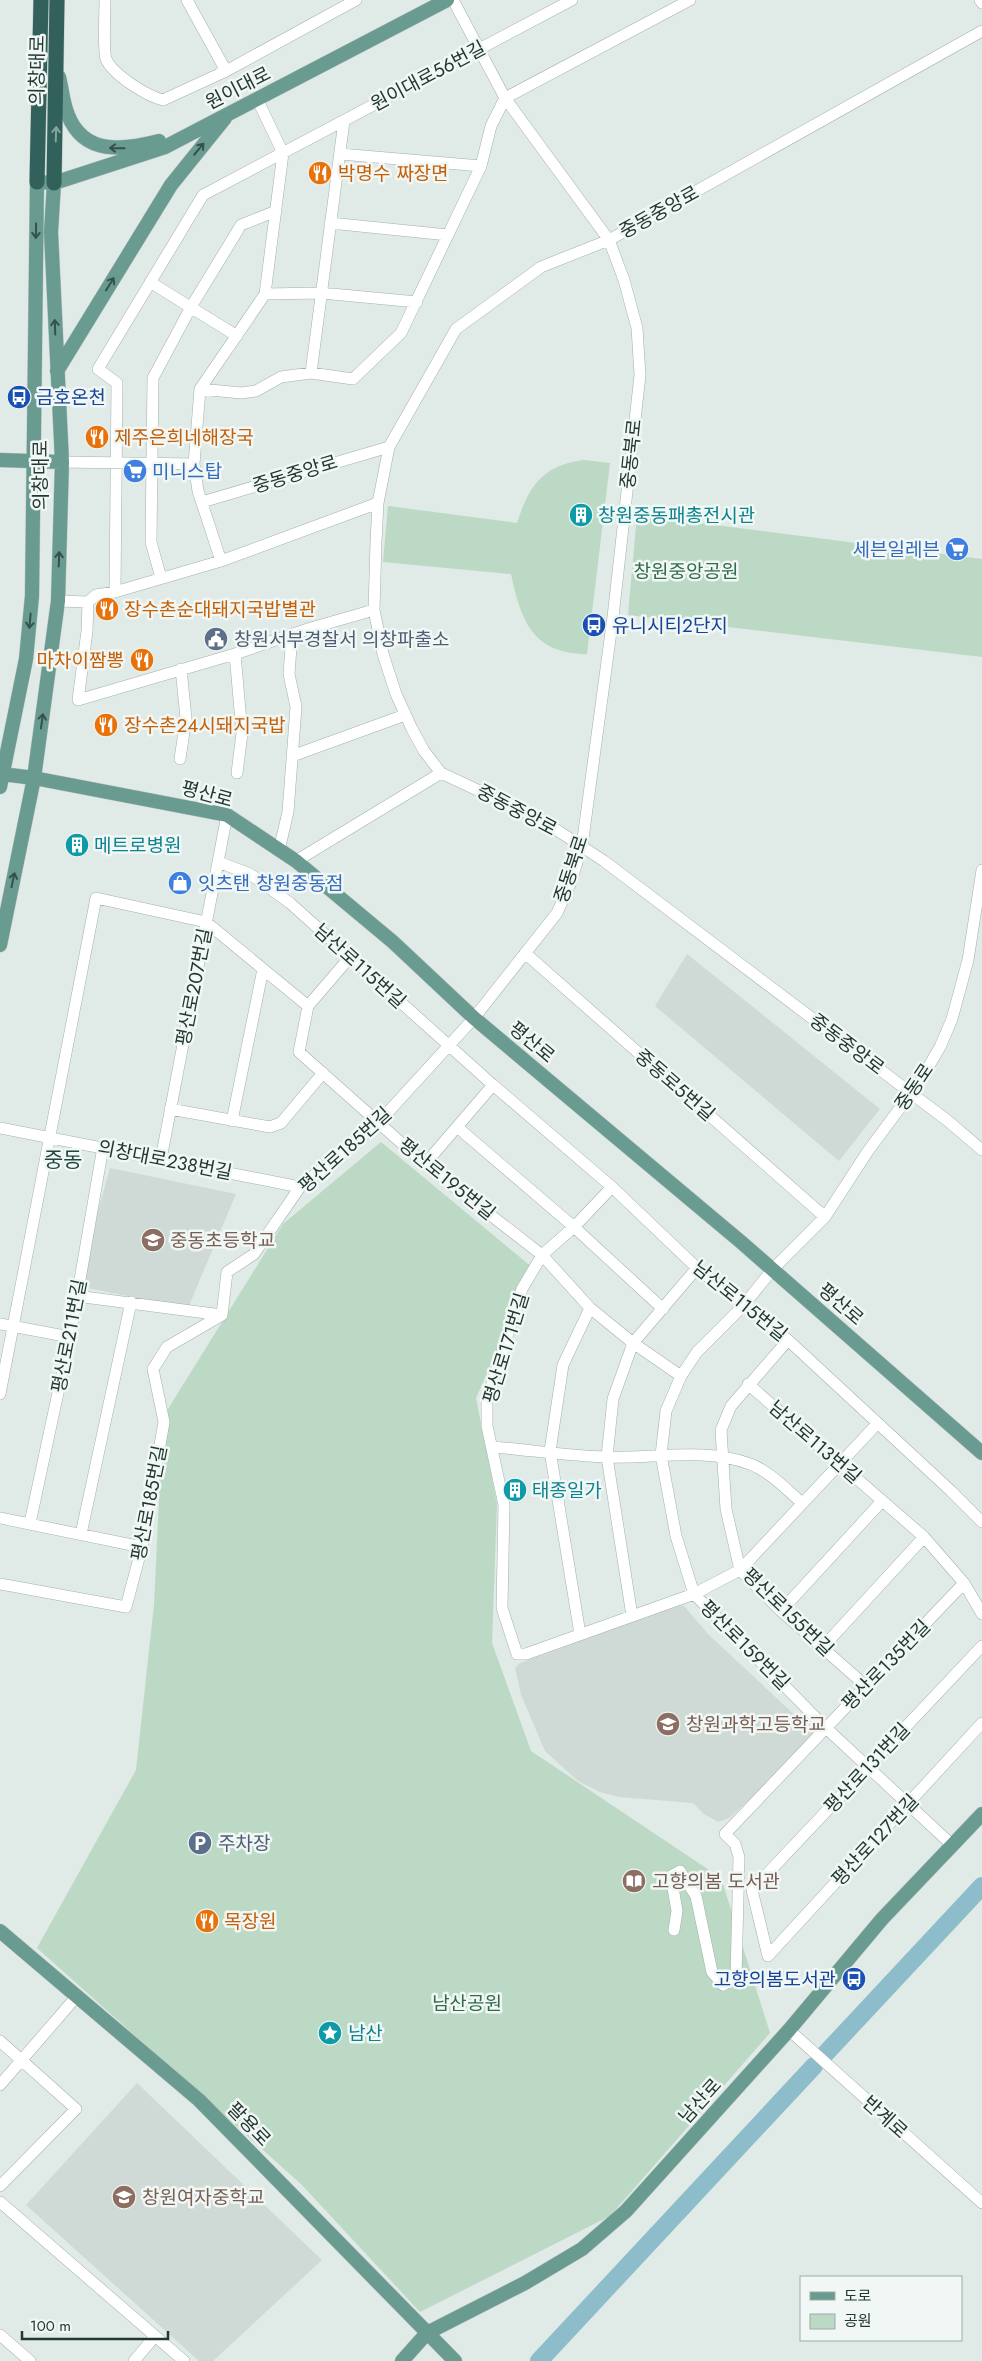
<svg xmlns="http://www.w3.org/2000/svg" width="982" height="2361" viewBox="0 0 982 2361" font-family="Jost,'Noto Sans KR',sans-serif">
<rect width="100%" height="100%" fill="#e0eae6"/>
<path fill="#cfd9d5" d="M 687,954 L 880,1109 L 839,1161 L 655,1006 Z
M 110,1168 L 236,1194 L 188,1308 L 77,1286 Z
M 678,1605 L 684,1606 L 709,1635 L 815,1734 L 793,1760 L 729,1818 L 718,1822 L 704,1814 L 693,1803 L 619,1797 L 600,1792 L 578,1781 L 545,1751 L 521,1695 L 515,1668 L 520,1663 Z
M 137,2083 L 322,2260 L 213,2361 L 199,2361 L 26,2205 Z"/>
<path fill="#bbd9c4" d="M 584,460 L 610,463 L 587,654 C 532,654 521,620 511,574 L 383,562 L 388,506 L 517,523 C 529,486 543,465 584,460 Z
M 637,515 L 982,559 L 982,657 L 628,615 Z
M 381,1142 L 533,1268 L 476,1398 L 497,1504 L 492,1643 L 531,1751 L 721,1878 L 770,2033 L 610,2216 L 420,2312 L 301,2184 L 37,1948 L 136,1770 L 154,1605 L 163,1417 L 283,1224 Z"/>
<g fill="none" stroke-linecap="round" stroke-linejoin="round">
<path stroke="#8dbdca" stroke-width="18" d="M 826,2053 L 982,1886
M 539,2361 L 814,2066"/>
<g stroke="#a4b1ad" stroke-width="12">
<path id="minor" d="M 105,0 C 105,12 103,51 106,59 C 113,75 147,96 163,100 L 226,71 L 356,0
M 187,0 L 226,71
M 980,0 L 982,3
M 982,31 L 609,240 L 541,267 L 456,329 L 389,447 L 378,503 L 376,542 L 374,610 L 383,654 L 396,694 L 412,729 L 424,751 L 441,773 L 540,819 L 604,861 L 948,1121 L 982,1150
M 481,166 L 491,126 L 505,98 L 690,0
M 330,223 L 448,235
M 150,282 L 237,336
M 265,294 L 321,293 L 417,302
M 311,373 L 344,121
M 200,389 L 241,393 L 256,391 L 281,377 L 311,373 L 353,379 L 401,333 L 481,166 L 340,154
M 62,462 L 194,464
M 202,502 L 389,447
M 221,561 L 198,491 L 194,464 L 200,389 L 265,294 L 283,153 L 257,99
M 161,578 L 151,542 L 153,378 L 191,307 L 241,225 L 276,211
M 115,592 L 117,383 L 98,369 L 203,195 L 572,0
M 58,601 L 88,602 L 87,631 L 78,700 L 235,654 L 311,628 L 374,610
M 88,602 L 96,595 L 115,592 L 221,561 L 378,503
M 235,654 L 242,733 L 237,773
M 292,756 L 405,715
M 180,759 L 186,718 L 181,669
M 279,850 L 288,812 L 296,707 L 289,674 L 292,634
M 296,861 L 441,773
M 218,862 L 250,874 L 290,903 L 493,1085 L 612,1187 L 697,1268 L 788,1340 L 951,1491 L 982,1522
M 525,953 L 825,1217
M 350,957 L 308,1006 L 299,1052 L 425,1164 L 542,1255 L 590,1308 L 633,1343 L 681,1376
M 170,1109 L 270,1127 L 281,1123 L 323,1073
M 232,1121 L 263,969
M 457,1127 L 574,1227 L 663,1309
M 0,1128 L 300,1187
M 161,1159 L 227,815
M 425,1164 L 493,1085
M 612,1187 L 574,1227 L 542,1255 L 522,1289 L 487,1400 L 487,1426 L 504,1505 L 502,1608 L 517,1654 L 526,1654 L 694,1594 L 740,1570 L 877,1424
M 76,1296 L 222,1315
M 0,1324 L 70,1337
M 788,1340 L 731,1406 L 721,1430 L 726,1509 L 740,1570 L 781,1611 L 867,1687
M 748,1384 L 924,1537 L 964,1583 L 982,1614
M 0,1394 L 96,898 L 206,922 L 308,1006
M 493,1447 C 530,1450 569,1456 606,1457 C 653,1459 704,1447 750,1464 C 769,1471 786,1489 801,1502
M 0,1518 L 142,1547
M 30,1523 L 70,1337 L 103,1147
M 81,1534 L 131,1302
M 0,1584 L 126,1607 L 142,1547 L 164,1422 L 153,1369 L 167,1347 L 222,1315 L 227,1272 L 254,1254 L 300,1187 L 379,1122 L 474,1018 L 557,913 L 571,882 L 582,846 L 613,617 L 640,375 L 637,328 L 624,280 L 609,240 L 505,98 L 453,0
M 781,1611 L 882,1501
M 632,1616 L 607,1457 L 613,1399 L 633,1343 L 697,1268
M 580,1634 L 550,1451 L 563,1365 L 590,1308
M 823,1647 L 924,1537
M 952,1845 L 826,1728 L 694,1594 L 676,1536 L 661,1455 L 666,1411 L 681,1376 L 697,1352 L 743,1306 L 773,1269 L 825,1217 L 868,1151 L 920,1081 L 940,1047 L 952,1019 L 968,960 L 982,870
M 674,1930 L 677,1911 L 671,1876 L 680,1871 L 696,1896 L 712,1972 L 723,1985 L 736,1977 L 739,1857 L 735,1844 L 725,1834 L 964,1583
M 768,1956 L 752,1890 L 982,1646
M 768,1956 L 982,1723
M 789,2030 L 982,2203
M 0,2041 L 76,2109 L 0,2186
M 0,2085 L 77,1996
M 0,2202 L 184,2361
M 0,2335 L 30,2361
M 134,2361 L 155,2336"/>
</g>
<g stroke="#c1c7c6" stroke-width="15">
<path id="major" d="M 59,77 C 62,89 63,103 68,115 C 84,156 124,150 159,141
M 57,371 L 171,185 L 225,118
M 0,460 L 62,462
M 2,774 L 34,778 L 227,815 L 296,861 L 393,942 L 474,1018 L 741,1242 L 982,1453
M 0,787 L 26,659 L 32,596 L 37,182 L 54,183 L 165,147 L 447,0
M 0,945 L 34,778 L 58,601 L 62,462 L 51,232 L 54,183
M 0,1931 L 199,2100 L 455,2361
M 402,2361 L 427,2333 L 525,2283 L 582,2249 L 626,2211 L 789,2030 L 882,1919 L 982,1814"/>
</g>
<g stroke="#c1c7c6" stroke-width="16">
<path id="highway" d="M 37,182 L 41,0
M 54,183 L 57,0"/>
</g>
<use href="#minor" stroke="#fff" stroke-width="11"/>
<use href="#major" stroke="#699b90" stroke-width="14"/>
<use href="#highway" stroke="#31615a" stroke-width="15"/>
</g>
<defs><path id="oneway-shaft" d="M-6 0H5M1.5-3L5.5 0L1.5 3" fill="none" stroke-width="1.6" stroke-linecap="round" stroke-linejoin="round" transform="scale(1.25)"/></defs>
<use stroke="#87a49f" href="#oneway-shaft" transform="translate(56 134) rotate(-88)"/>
<g stroke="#34514a">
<use href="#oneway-shaft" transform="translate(117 148) rotate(-179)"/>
<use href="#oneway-shaft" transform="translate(199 149) rotate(-50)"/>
<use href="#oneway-shaft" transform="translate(36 231) rotate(91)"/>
<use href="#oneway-shaft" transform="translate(110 284) rotate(-58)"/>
<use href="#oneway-shaft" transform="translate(55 327) rotate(-92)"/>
<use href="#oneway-shaft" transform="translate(59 559) rotate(-88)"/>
<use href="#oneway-shaft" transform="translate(30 621) rotate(95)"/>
<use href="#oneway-shaft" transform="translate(42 721) rotate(-82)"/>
<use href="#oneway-shaft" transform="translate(13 880) rotate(-78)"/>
</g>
<defs>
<g id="restaurant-disc" transform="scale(1.25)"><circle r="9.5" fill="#e8710a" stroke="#f0f7f4"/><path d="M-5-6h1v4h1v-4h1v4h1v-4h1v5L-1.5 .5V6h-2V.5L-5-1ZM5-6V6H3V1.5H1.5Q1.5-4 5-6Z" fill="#fff"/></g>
<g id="bus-disc" transform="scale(1.25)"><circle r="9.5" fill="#1a4fb4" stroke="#f0f7f4"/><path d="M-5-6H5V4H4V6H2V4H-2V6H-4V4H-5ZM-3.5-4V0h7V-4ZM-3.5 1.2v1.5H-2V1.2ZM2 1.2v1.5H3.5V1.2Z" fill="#fff"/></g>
<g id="supermarket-disc" transform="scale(1.25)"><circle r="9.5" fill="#3f7fe0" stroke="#f0f7f4"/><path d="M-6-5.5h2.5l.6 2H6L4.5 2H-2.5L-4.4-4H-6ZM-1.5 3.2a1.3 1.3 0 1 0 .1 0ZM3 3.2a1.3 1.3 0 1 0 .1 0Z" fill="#fff"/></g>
<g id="building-disc" transform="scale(1.25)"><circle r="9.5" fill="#0f9aa8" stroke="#f0f7f4"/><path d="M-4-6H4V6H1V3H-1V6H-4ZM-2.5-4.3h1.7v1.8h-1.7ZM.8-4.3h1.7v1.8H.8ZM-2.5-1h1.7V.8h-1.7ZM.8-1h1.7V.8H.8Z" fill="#fff"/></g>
<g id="civic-disc" transform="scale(1.25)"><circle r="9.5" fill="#5c6f8a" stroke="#f0f7f4"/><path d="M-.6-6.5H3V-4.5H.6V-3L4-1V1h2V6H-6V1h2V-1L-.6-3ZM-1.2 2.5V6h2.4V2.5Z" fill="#fff"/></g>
<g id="shop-disc" transform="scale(1.25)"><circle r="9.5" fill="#3f7fe0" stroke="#f0f7f4"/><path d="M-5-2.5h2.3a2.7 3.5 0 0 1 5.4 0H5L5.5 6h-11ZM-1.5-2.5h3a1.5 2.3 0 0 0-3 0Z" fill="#fff"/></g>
<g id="school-disc" transform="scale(1.25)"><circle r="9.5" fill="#8d6e63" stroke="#f0f7f4"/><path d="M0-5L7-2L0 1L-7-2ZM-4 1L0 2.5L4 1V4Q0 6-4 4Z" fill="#fff"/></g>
<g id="parking-disc" transform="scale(1.25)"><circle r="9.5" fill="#5c6f8a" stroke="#f0f7f4"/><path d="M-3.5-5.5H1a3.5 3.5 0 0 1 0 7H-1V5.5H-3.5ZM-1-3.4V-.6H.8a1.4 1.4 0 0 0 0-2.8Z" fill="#fff"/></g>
<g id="library-disc" transform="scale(1.25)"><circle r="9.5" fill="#8d6e63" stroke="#f0f7f4"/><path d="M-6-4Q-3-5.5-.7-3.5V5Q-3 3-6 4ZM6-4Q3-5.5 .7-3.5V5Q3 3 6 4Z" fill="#fff"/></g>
<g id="sight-disc" transform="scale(1.25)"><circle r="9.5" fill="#0f9aa8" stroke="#f0f7f4"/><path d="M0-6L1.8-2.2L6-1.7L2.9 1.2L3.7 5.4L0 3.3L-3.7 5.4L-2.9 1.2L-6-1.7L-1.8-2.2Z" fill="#fff"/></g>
</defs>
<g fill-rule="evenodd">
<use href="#restaurant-disc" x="320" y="173"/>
<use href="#bus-disc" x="19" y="397"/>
<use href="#restaurant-disc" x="97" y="437"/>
<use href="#supermarket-disc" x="135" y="471"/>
<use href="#building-disc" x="581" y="515"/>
<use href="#supermarket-disc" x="957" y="549"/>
<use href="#restaurant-disc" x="107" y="609"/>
<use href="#bus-disc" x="594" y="625"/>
<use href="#civic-disc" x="216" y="639"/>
<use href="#restaurant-disc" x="142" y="660"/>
<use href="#restaurant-disc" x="106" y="725"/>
<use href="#building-disc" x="77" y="845"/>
<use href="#shop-disc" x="180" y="883"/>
<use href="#school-disc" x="153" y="1240"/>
<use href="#building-disc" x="515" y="1490"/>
<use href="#school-disc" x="668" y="1724"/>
<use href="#parking-disc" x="200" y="1843"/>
<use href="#library-disc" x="634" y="1881"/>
<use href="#restaurant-disc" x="207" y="1921"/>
<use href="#bus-disc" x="854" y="1979"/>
<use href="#sight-disc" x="330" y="2033"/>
<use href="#school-disc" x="124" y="2197"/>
</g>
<g text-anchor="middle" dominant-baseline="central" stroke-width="5" stroke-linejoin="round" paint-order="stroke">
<g font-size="19" fill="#233833" stroke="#f0f7f4">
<text transform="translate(37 70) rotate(-89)">의창대로</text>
<text transform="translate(428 76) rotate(-28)">원이대로56번길</text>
<text transform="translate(238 88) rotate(-27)">원이대로</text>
<text transform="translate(659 212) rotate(-29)">중동중앙로</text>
<text transform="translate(631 454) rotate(-84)">중동북로</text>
<text transform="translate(295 474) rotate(-17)">중동중앙로</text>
<text transform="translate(40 475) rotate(-90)">의창대로</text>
<text transform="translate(207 794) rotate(15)">평산로</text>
<text transform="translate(517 810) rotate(28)">중동중앙로</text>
<text transform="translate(571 869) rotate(-72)">중동북로</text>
<text transform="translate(360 966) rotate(42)">남산로115번길</text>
<text transform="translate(194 987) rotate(-79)">평산로207번길</text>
<text transform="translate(532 1042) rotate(40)">평산로</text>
<text transform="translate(847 1044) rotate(37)">중동중앙로</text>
<text transform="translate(675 1085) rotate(41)">중동로5번길</text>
<text transform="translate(914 1087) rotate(-56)">중동로</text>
<text transform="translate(345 1150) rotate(-42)">평산로185번길</text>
<text transform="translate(165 1160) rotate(11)">의창대로238번길</text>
<text transform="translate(447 1179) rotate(39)">평산로195번길</text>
<text transform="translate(740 1301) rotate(39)">남산로115번길</text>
<text transform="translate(841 1304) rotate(41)">평산로</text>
<text transform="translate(69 1336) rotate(-79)">평산로211번길</text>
<text transform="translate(506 1348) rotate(-73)">평산로171번길</text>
<text transform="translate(815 1442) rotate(41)">남산로113번길</text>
<text transform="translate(149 1503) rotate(-79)">평산로185번길</text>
<text transform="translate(788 1612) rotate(44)">평산로155번길</text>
<text transform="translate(745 1645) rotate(45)">평산로159번길</text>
<text transform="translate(886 1665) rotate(-46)">평산로135번길</text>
<text transform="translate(867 1768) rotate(-47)">평산로131번길</text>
<text transform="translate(875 1840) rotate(-47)">평산로127번길</text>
<text transform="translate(700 2101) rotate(-48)">남산로</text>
<text transform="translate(885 2117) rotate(42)">반계로</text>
<text transform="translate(249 2124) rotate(46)">팔용로</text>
</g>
<g font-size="19" fill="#c56008" stroke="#f0f7f4" text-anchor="start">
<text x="338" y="173">박명수 짜장면</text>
<text x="114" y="437">제주은희네해장국</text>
<text x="124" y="609">장수촌순대돼지국밥별관</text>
<text x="124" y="660" text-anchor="end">마차이짬뽕</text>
<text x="124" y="725">장수촌24시돼지국밥</text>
<text x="224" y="1921">목장원</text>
</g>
<g font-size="19" fill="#164399" stroke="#f0f7f4" text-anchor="start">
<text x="36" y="397">금호온천</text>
<text x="612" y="625">유니시티2단지</text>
<text x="836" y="1979" text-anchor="end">고향의봄도서관</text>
</g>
<g font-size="19" fill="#366cbe" stroke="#f0f7f4" text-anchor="start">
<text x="152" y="471">미니스탑</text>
<text x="940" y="549" text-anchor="end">세븐일레븐</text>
<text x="198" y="883">잇츠탠 창원중동점</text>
</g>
<g font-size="19" fill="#0d838f" stroke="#f0f7f4" text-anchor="start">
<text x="598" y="515">창원중동패총전시관</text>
<text x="94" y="845">메트로병원</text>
<text x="532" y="1490">태종일가</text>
<text x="348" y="2033">남산</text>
</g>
<g font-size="19" fill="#316b4a" stroke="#f0f7f4">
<text x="686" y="571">창원중앙공원</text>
<text x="467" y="2003">남산공원</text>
</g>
<g font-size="19" fill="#4e5e75" stroke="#f0f7f4" text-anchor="start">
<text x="234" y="639">창원서부경찰서 의창파출소</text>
<text x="218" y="1843">주차장</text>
</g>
<g font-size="19" fill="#785e54" stroke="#f0f7f4" text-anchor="start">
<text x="170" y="1240">중동초등학교</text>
<text x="686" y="1724">창원과학고등학교</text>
<text x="652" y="1881">고향의봄 도서관</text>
<text x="142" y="2197">창원여자중학교</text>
</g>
<g font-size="21" fill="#214840" stroke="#f0f7f4">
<text x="63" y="1160">중동</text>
</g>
</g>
<rect x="800" y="2276" width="162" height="65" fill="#f0f7f4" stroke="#9eaba7"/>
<rect x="810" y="2292" width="25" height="8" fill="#699b90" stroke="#9eaba7"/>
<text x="844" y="2301" font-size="15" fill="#233833">도로</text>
<rect x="810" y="2314" width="25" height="15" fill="#bbd9c4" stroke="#9eaba7"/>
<text x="844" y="2326" font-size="15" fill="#233833">공원</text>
<path d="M22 2331v8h146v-8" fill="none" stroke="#233833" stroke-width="2.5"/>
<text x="30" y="2331" font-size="15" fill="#233833" stroke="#f0f7f4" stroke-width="4" paint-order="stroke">100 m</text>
</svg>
